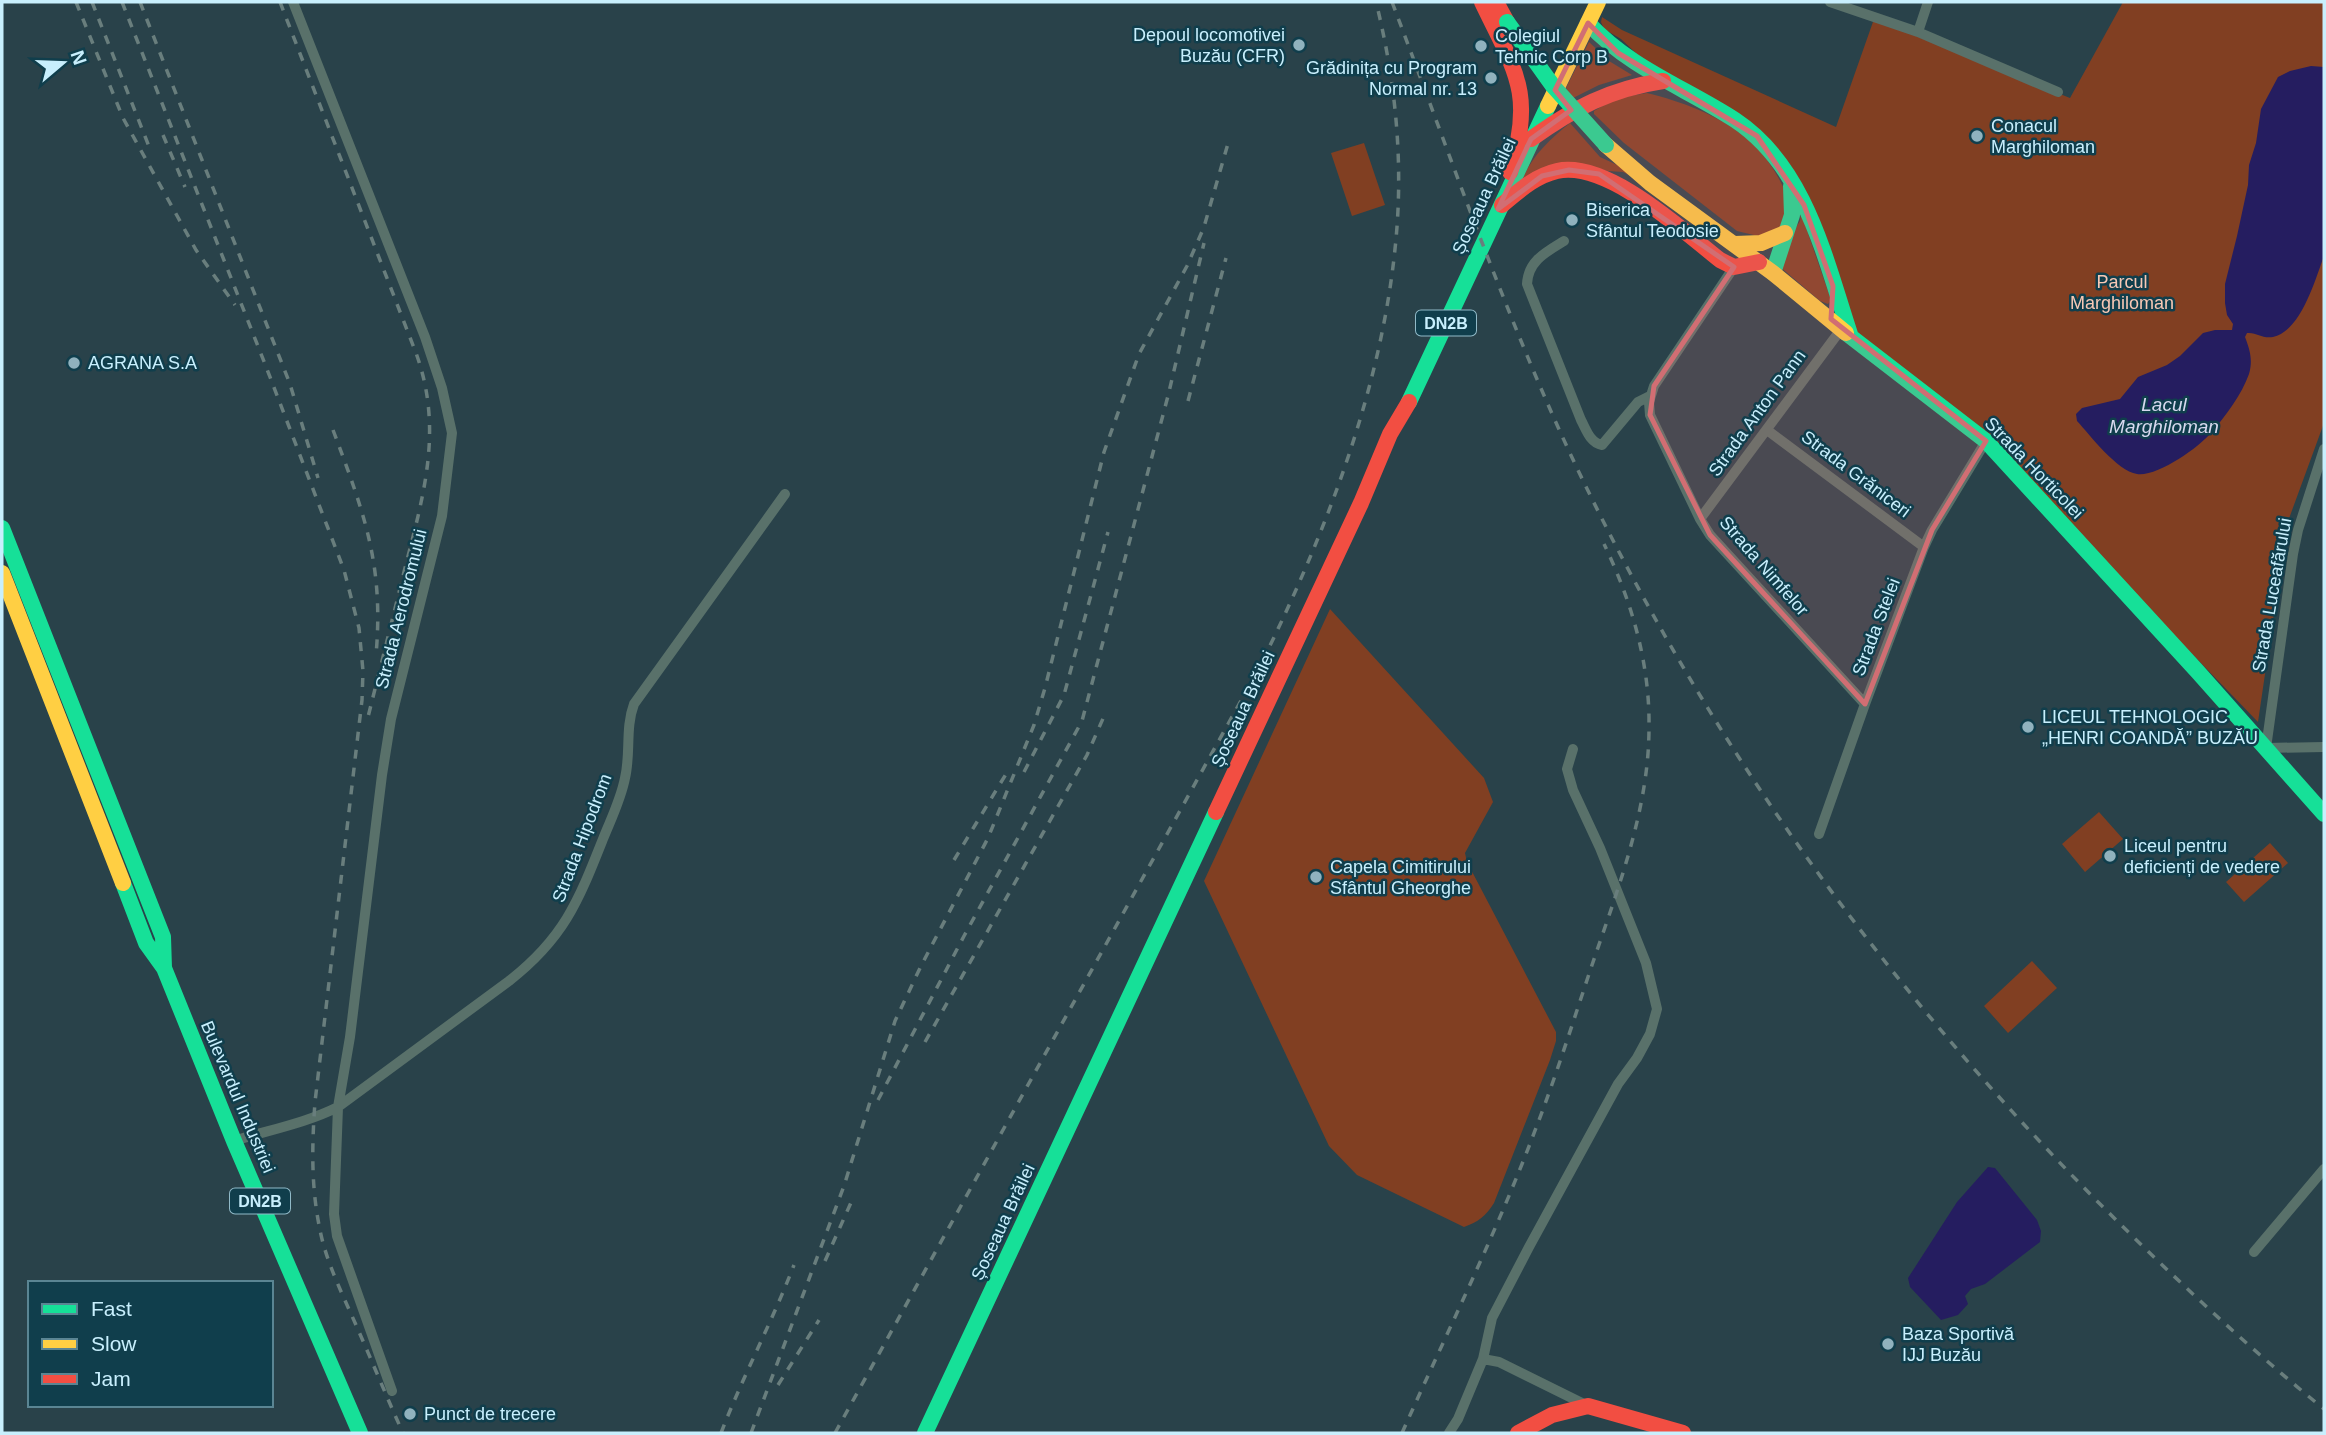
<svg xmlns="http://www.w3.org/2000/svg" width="2326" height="1435" viewBox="0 0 2326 1435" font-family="Helvetica,sans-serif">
<rect width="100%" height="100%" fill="#29424a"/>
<path fill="#813f22" d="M 2123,2 L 2324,2 L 2324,423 L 2287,524 L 2258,722 L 1986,441 L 1860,344 L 1775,156 L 1713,107 L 1640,57 L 1621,39 L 1604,29 L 1601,22 L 1602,17 L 1622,30 L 1836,127 L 1874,19 L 2070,98 Z
M 1589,42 L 1609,61 L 1632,75 L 1599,85 L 1573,98 L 1566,88 Z
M 1647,93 C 1699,106 1753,128 1779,179 C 1784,188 1790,200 1788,210 C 1787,216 1783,224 1780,230 L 1762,237 L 1737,231 L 1624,143 L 1594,114 L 1594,111 C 1611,100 1627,96 1647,93 Z
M 1570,123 L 1600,157 L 1628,170 L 1631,176 L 1623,172 L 1608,171 L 1590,166 L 1540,170 L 1523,178 C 1532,156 1551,138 1570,123 Z
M 1364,143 L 1385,205 L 1352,216 L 1331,153 Z
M 1801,213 L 1831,300 L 1828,304 L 1820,301 L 1779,266 L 1787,242 L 1800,221 Z
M 1330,609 L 1484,778 L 1493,802 L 1465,853 L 1467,862 L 1556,1032 L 1556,1041 L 1550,1060 L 1494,1203 C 1486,1216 1478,1222 1464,1227 L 1357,1175 L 1329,1146 L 1204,881 Z
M 2099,812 L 2123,839 L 2085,872 L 2062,844 Z
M 2270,843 L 2288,863 L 2244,902 L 2226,882 Z
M 2032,961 L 2057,988 L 2008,1033 L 1984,1006 Z"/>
<path fill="#251d60" d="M 2311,66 L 2324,67 L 2324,256 C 2315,280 2301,331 2273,337 C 2262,339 2257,332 2247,333 L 2245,337 C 2250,350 2253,360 2249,374 C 2242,394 2225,417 2211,433 C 2198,448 2157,477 2137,474 C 2117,471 2090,435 2077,421 L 2076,414 L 2082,408 L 2120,399 L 2138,377 L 2167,365 L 2180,356 L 2203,333 L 2215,330 L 2232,330 L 2233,324 L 2227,315 L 2225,303 L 2225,284 L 2237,236 L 2248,185 L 2249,165 L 2256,143 L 2261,109 L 2278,77 L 2290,71 Z
M 1988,1167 L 1995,1168 L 2037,1220 L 2041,1231 L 2040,1242 L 1985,1284 L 1971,1289 L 1965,1296 L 1968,1304 L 1958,1315 L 1941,1320 L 1910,1287 L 1908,1278 L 1957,1202 Z"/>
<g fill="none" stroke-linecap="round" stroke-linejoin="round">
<path stroke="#59716a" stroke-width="10" d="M 293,2 L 425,337 L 442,388 L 452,433 L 442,516 L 391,719 L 382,775 L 350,1037 L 338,1107 L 334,1214 L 337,1236 L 392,1391
M 1830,2 L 1918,32 L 2058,92
M 1918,32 L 1928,2
M 1564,241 C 1546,252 1528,261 1527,284 L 1581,420 C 1586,429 1590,443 1602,445 L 1638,402 L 1650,396
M 1734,267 L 1654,386 L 1649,402 L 1650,415 L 1700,519 L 1710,535 L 1865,704
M 1767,430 L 1924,547
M 2324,449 L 2298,530 L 2293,554 L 2266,748 L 2324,747
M 1700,519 L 1842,328
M 1819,834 L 1865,704 L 1924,547 L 1932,530 L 1986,441
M 234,1141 C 269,1130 306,1123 338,1107 L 509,981 C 564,938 578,902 603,839 C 611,819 621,799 625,778 C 631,753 625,728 634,704 L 785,494
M 2254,1252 L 2324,1169
M 1483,1359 L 1499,1362 L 1588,1406
M 1449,1433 L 1458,1419 L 1483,1359 L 1492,1318 L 1529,1247 L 1618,1084 L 1637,1058 L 1650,1034 L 1657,1009 L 1646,963 L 1600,848 L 1573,790 L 1567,769 L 1573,749"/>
<path stroke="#16e098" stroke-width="16" d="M 1588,23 C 1631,69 1684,87 1735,120 C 1806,167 1825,259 1850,334
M 1773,273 L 1792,215 L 1791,186
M 1846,333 L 1986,441 L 2198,672 L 2324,814
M 1409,402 L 1548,106
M 2,528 L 163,937 L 164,968
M 123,883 L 146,943 L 164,968 L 234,1141 L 360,1433
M 925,1433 L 1216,812"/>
<path stroke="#ffcf43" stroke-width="16" d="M 1548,106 L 1598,2
M 1606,145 L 1650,183 L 1773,273 L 1846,333
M 1735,244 L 1761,243 L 1785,233
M 2,573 L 123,883"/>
<path stroke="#f24e42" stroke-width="16" d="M 1482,2 C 1515,71 1535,93 1510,172
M 1496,2 L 1507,22
M 1531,139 C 1574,108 1610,89 1663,81
M 1502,205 C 1519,191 1535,176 1557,171 C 1607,160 1682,230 1720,260 L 1734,267 L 1759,262
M 1216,812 L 1361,503 L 1390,434 L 1409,402
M 1518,1433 L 1552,1415 L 1588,1406 L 1683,1433"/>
<path stroke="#697e7d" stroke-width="3.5" stroke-dasharray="9 9" stroke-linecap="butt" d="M 76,2 L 123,118 L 196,250 L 235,305
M 92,2 L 150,149
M 122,2 L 265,364 L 344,570 L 359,628 L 363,671 L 362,700 L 315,1102 C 312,1143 311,1184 319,1225 C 325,1260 342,1293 356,1325 C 372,1361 387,1398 403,1433
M 140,2 L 290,384 L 318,478
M 280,2 L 416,353 C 444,430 423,497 404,572 C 392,621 380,669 368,717
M 1392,2 C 1451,157 1505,316 1576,466 C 1708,742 1881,982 2096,1200 C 2169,1273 2244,1344 2324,1409
M 163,135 L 185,187
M 1188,401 L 1226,258
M 333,430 C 364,513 384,564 376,655
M 1024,772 L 1064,695 L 1108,532
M 954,860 L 1006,774
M 925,1042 L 1087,755 L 1105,714
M 878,1100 L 964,936 L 1082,721 L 1168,396 L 1204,243
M 825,1261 L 853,1198
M 778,1385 L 819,1320
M 721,1433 C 743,1376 772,1322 794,1265
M 751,1433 L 844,1186 L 895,1021 L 921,966 L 988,838 L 1034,725 L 1045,688 L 1104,452 L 1139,354 L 1187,266 L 1204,227 L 1229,140
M 835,1433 L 1258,670 C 1323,540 1380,395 1395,249 C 1404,166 1396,82 1376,2
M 1402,1433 C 1447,1332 1497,1232 1536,1128 C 1556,1076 1573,1022 1591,968 C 1617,891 1649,810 1649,728 C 1650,664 1632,602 1604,544"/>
<path stroke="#16e098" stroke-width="16" d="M 1507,22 L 1553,86 L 1606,145"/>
</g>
<path fill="#d16e73" fill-opacity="0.2" stroke="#d16e73" stroke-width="5" stroke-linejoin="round" d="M 1588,23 L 1618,53 L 1757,136 L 1804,205 L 1833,286 L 1831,319 L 1986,441 L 1932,530 L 1865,704 L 1710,535 L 1650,415 L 1654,386 L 1734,267 L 1599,174 L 1569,170 L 1542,176 L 1498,209 L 1531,139 L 1571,110 L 1555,90 Z"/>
<g fill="#90b2be" stroke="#103e4c" stroke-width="2.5">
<circle cx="1299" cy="45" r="7"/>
<circle cx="1481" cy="46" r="7"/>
<circle cx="1491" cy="78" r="7"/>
<circle cx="1977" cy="136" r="7"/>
<circle cx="1572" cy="220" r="7"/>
<circle cx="74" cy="363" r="7"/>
<circle cx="2028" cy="727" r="7"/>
<circle cx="2110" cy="856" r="7"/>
<circle cx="1316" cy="877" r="7"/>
<circle cx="1888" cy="1344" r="7"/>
<circle cx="410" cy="1414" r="7"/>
</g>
<g text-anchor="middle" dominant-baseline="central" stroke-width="5" stroke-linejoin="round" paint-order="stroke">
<g fill="#103e4c" stroke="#91bac8" stroke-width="2">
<rect x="1416" y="310.5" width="60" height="25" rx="5"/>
<rect x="230" y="1188.5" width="60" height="25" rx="5"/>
</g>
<g font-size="16" font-weight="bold" fill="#c8effd">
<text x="1446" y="323">DN2B</text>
<text x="260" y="1201">DN2B</text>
</g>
<g font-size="18" fill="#c8effd" stroke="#103e4c" text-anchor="start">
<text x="1285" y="35" text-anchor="end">Depoul locomotivei<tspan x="1285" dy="21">Buzău (CFR)</tspan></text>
<text x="1495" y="36">Colegiul<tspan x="1495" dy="21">Tehnic Corp B</tspan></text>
<text x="1477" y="68" text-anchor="end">Grădinița cu Program<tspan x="1477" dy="21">Normal nr. 13</tspan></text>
<text x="1991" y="126">Conacul<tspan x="1991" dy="21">Marghiloman</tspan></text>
<text x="1586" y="210">Biserica<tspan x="1586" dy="21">Sfântul Teodosie</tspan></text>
<text x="88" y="363">AGRANA S.A</text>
<text x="2042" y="717">LICEUL TEHNOLOGIC<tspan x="2042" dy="21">„HENRI COANDĂ” BUZĂU</tspan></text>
<text x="2124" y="846">Liceul pentru<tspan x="2124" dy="21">deficienți de vedere</tspan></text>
<text x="1330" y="867">Capela Cimitirului<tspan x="1330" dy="21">Sfântul Gheorghe</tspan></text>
<text x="1902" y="1334">Baza Sportivă<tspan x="1902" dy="21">IJJ Buzău</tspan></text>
<text x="424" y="1414">Punct de trecere</text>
</g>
<g font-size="18" fill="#c8effd" stroke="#103e4c">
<text transform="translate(1484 196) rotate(-65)">Șoseaua Brăilei</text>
<text transform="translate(1757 413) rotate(-54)">Strada Anton Pann</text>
<text transform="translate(2034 468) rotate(46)">Strada Horticolei</text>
<text transform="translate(1856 474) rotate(37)">Strada Grăniceri</text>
<text transform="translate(1764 566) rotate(49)">Strada Nimfelor</text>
<text transform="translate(2272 595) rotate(-80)">Strada Luceafărului</text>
<text transform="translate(401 609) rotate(-76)">Strada Aerodromului</text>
<text transform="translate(1876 627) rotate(-69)">Strada Stelei</text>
<text transform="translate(1243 709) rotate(-65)">Șoseaua Brăilei</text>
<text transform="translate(582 838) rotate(-69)">Strada Hipodrom</text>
<text transform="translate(238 1097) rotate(67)">Bulevardul Industriei</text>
<text transform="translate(1003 1222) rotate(-65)">Șoseaua Brăilei</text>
</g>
<g font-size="18" fill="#f8c8b5" stroke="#103e4c">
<text x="2122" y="282">Parcul<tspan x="2122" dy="21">Marghiloman</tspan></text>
</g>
<g font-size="19" font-style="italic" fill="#d7d9ef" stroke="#103e4c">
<text x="2164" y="404">Lacul<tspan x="2164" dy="22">Marghiloman</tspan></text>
</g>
</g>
<rect width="2326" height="1435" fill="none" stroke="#c8effd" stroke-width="7"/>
<rect x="28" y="1281" width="245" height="126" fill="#103e4c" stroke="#5a8593" stroke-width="2"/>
<rect x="42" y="1304" width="35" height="10" fill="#16e098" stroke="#5a8593" stroke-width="2"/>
<text x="91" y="1316" font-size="21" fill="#c8effd">Fast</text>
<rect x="42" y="1339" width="35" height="10" fill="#ffcf43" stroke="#5a8593" stroke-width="2"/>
<text x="91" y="1351" font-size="21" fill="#c8effd">Slow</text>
<rect x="42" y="1374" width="35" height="10" fill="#f24e42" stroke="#5a8593" stroke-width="2"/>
<text x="91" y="1386" font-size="21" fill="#c8effd">Jam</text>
<g transform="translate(63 63) rotate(71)" stroke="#103e4c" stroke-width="5" paint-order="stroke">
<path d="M0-5L12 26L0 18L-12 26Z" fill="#c8effd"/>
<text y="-10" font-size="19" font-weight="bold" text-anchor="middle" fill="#c8effd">N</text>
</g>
</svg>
